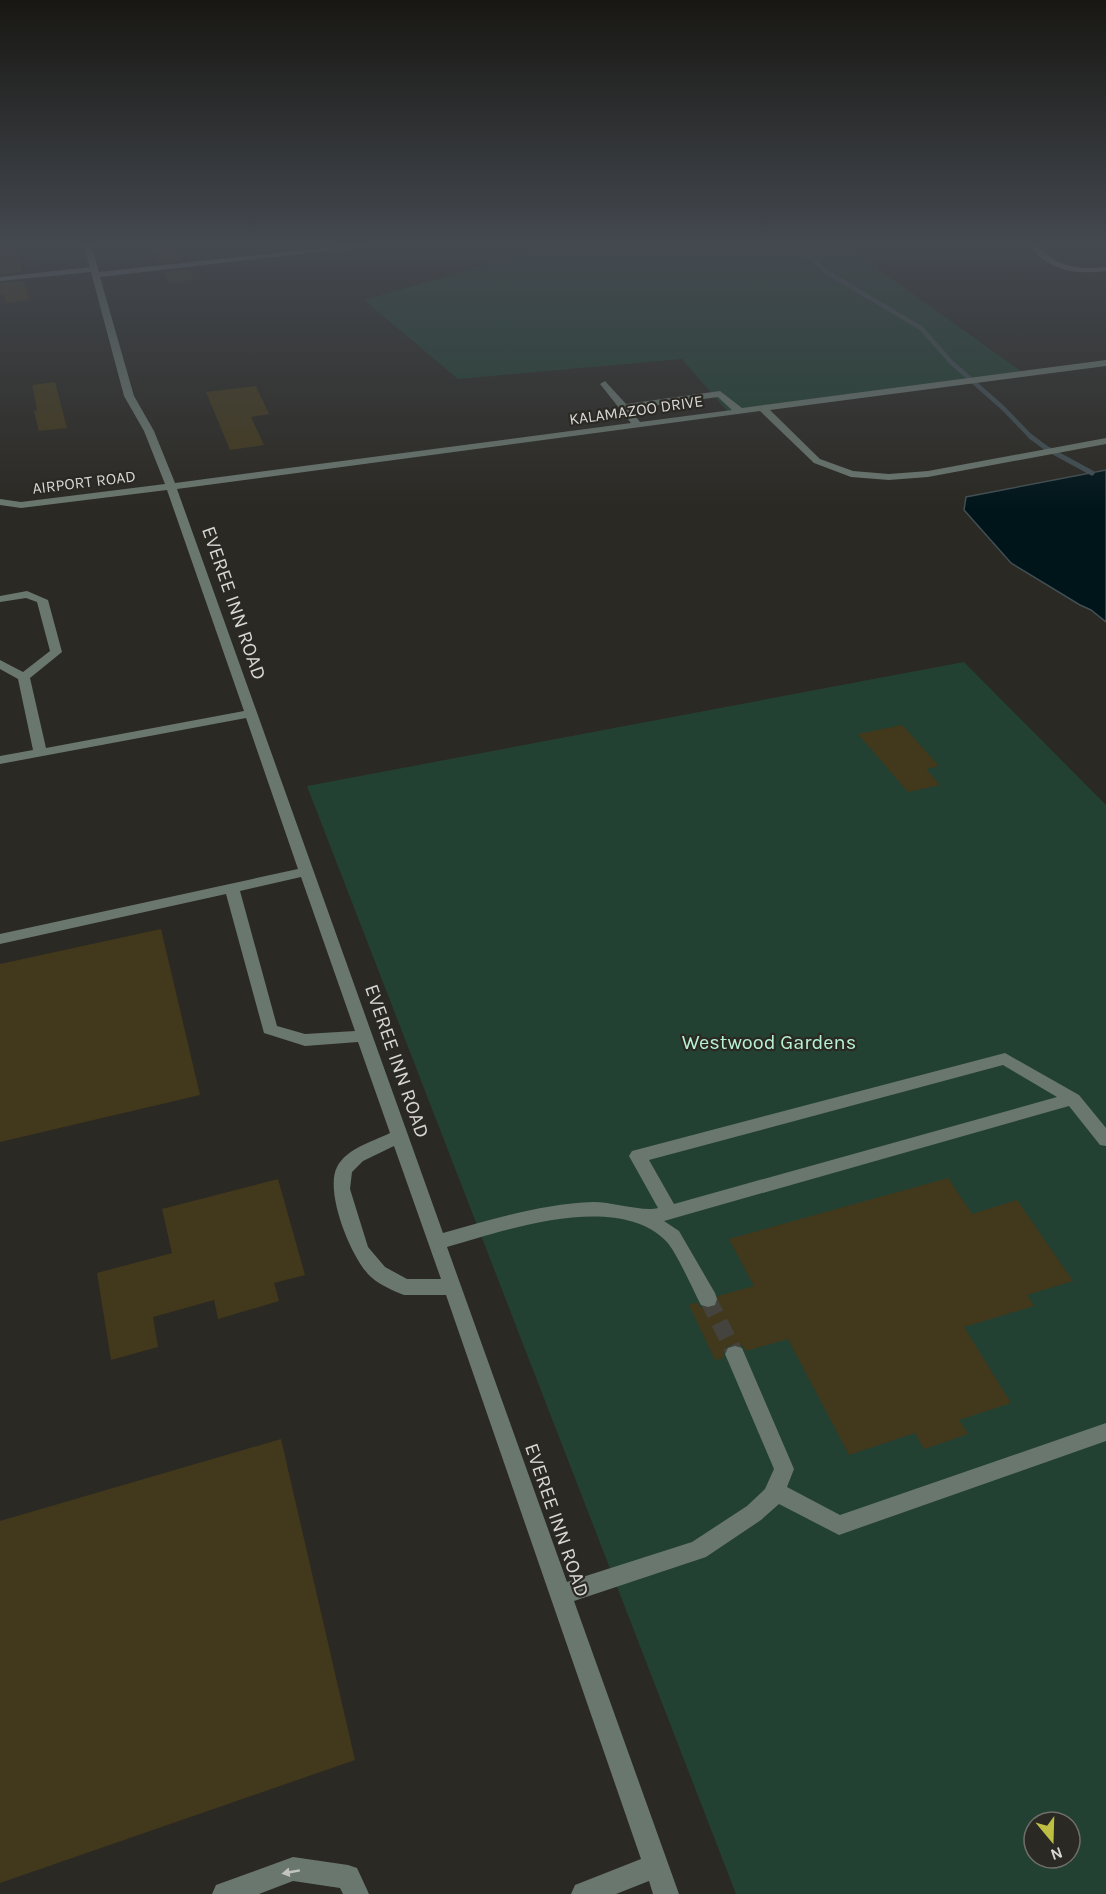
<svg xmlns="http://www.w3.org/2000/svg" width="1106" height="1894" viewBox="0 0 1106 1894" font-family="Karla,sans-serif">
<rect width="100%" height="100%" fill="#2b2923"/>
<path fill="#234132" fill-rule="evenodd" d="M 561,244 L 843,244 L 1025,374 L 727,411 L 682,359 L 458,379 L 364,300 Z
M 964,662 L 1106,805 L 1106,1894 L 736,1894 L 307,786 ZM 1034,1822 L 1070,1822 L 1070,1858 L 1034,1858 Z"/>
<path fill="#00151a" stroke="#414f52" stroke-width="1.5" d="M 1106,470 L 1106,622 L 1091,610 L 1080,605 L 1011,563 L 964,510 L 966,497 Z"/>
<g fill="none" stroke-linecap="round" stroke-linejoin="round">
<path stroke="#414f52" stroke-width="4.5" d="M 796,244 L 828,273 L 921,328 L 951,362 L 1003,408 L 1032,438"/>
<path stroke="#414f52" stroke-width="5" d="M 1030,436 L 1046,448 L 1092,473"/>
</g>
<path fill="#42381c" d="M 0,244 L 16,244 L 22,272 L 0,275 Z
M 177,244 L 184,261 L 160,263 L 152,247 Z
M 189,269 L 194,280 L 169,283 L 164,272 Z
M 24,281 L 29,300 L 5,303 L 4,295 L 0,295 L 0,283 Z
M 55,382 L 67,428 L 39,431 L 34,411 L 37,410 L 32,385 Z
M 256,386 L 269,414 L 251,417 L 264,445 L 230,450 L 206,392 Z
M 902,725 L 939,766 L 926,769 L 940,785 L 908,792 L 858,734 Z
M 161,929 L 200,1095 L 0,1142 L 0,964 Z
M 948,1178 L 972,1214 L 1017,1200 L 1073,1281 L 1027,1295 L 1034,1306 L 964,1327 L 1011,1403 L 959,1420 L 968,1434 L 924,1449 L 915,1433 L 849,1455 L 788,1339 L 746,1351 L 743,1346 L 736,1344 L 727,1346 L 723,1353 L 724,1358 L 715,1360 L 689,1305 L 697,1302 L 700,1307 L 707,1309 L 716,1307 L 718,1296 L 754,1286 L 729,1239 Z
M 278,1179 L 305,1275 L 274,1283 L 279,1301 L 218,1319 L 214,1300 L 153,1317 L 158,1347 L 111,1360 L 97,1273 L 172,1253 L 162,1209 Z
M 281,1439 L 355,1760 L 0,1883 L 0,1521 Z"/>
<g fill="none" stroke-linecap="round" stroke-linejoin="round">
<path stroke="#45433e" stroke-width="17" stroke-dasharray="17 9" stroke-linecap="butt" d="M 708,1299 L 735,1354"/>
<path fill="#6a776e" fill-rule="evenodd" d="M 83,244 L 91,244 L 99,272 L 359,244 L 387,244 L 100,277 L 134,396 L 154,431 L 175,483 L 631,423 L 600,384 L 605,381 L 626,404 L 720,391 L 742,408 L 1106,360 L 1106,366 L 770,410 L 820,459 L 853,471 L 889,474 L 928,471 L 1106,438 L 1106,444 L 928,477 L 889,480 L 851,477 L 814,463 L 760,411 L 177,489 L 443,1233 C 493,1219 541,1204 594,1202 C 612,1202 643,1212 658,1208 L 629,1156 L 632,1151 L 1005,1053 L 1079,1095 L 1106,1128 L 1106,1146 L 1100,1145 L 1069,1106 L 664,1221 L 679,1231 L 715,1293 L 717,1299 L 715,1305 L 708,1307 L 701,1305 C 693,1290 676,1251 666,1241 C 617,1191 505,1230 447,1247 L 567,1582 L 692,1542 L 747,1506 L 765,1489 L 774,1469 L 725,1354 L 728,1348 L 735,1346 L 742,1348 L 794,1469 L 787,1487 L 840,1515 L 1106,1423 L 1106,1441 L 839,1535 L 779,1504 L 761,1520 L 706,1557 L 574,1601 L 679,1894 L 653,1894 L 649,1881 L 616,1894 L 571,1894 L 575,1885 L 641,1859 L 446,1295 L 404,1295 C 394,1291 380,1285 371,1277 C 352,1260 324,1192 337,1167 C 347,1148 372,1142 390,1133 L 358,1042 L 305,1046 L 264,1033 L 226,894 L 0,944 L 0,934 L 298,869 L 246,718 L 0,764 L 0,756 L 33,750 L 18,679 L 0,669 L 0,660 L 23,672 L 50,651 L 37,602 L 26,598 L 0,602 L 0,596 L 27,591 L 48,600 L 62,652 L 30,678 L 46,748 L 244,711 L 167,490 L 21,508 L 0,505 L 0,499 L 21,502 L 165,484 L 144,431 L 124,396 L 91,272 L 0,281 L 0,277 L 90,267 ZM 718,397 L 732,410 L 640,422 L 630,409 ZM 301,877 L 355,1031 L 305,1034 L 277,1026 L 240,891 ZM 1003,1065 L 1057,1097 L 674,1204 L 649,1160 ZM 394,1146 L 441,1279 L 407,1279 L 385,1267 L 368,1247 L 350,1189 L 352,1172 L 363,1161 Z
M 1032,244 L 1040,244 L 1038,247 C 1057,267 1080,270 1106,267 L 1106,271 C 1077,275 1050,271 1030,247 Z
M 293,1857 L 348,1865 L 357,1868 L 369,1894 L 343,1894 L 340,1888 L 293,1881 L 259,1894 L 212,1894 L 216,1885 Z"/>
</g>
<defs><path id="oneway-solid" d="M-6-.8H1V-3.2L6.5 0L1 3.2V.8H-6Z" transform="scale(1.5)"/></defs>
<use fill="#c3c4c0" href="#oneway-solid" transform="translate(291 1872) rotate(170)"/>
<linearGradient id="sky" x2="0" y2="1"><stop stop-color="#181713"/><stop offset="0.48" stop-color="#444950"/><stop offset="1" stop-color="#444950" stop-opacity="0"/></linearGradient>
<rect width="1106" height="509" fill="url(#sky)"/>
<g text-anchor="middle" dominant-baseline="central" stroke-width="4.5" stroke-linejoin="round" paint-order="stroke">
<g font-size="16" fill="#d9d7d4" stroke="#2b2923">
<text transform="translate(636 410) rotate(-8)">KALAMAZOO DRIVE</text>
<text transform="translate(84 482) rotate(-7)">AIRPORT ROAD</text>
</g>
<g font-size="20" fill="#d9d7d4" stroke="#2b2923">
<text transform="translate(234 603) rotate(71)">EVEREE INN ROAD</text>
<text transform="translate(397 1061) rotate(71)">EVEREE INN ROAD</text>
<text transform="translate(557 1520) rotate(71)">EVEREE INN ROAD</text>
</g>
<g font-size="20" fill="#b7f3d2" stroke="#2b2923">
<text x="769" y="1042">Westwood Gardens</text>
</g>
</g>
<g transform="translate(1052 1840) rotate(161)"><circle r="28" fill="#2b2923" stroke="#716f6a" stroke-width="1.5"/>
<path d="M0-4.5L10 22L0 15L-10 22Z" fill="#bebf42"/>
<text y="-9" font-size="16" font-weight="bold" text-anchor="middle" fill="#d9d7d4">N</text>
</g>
</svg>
